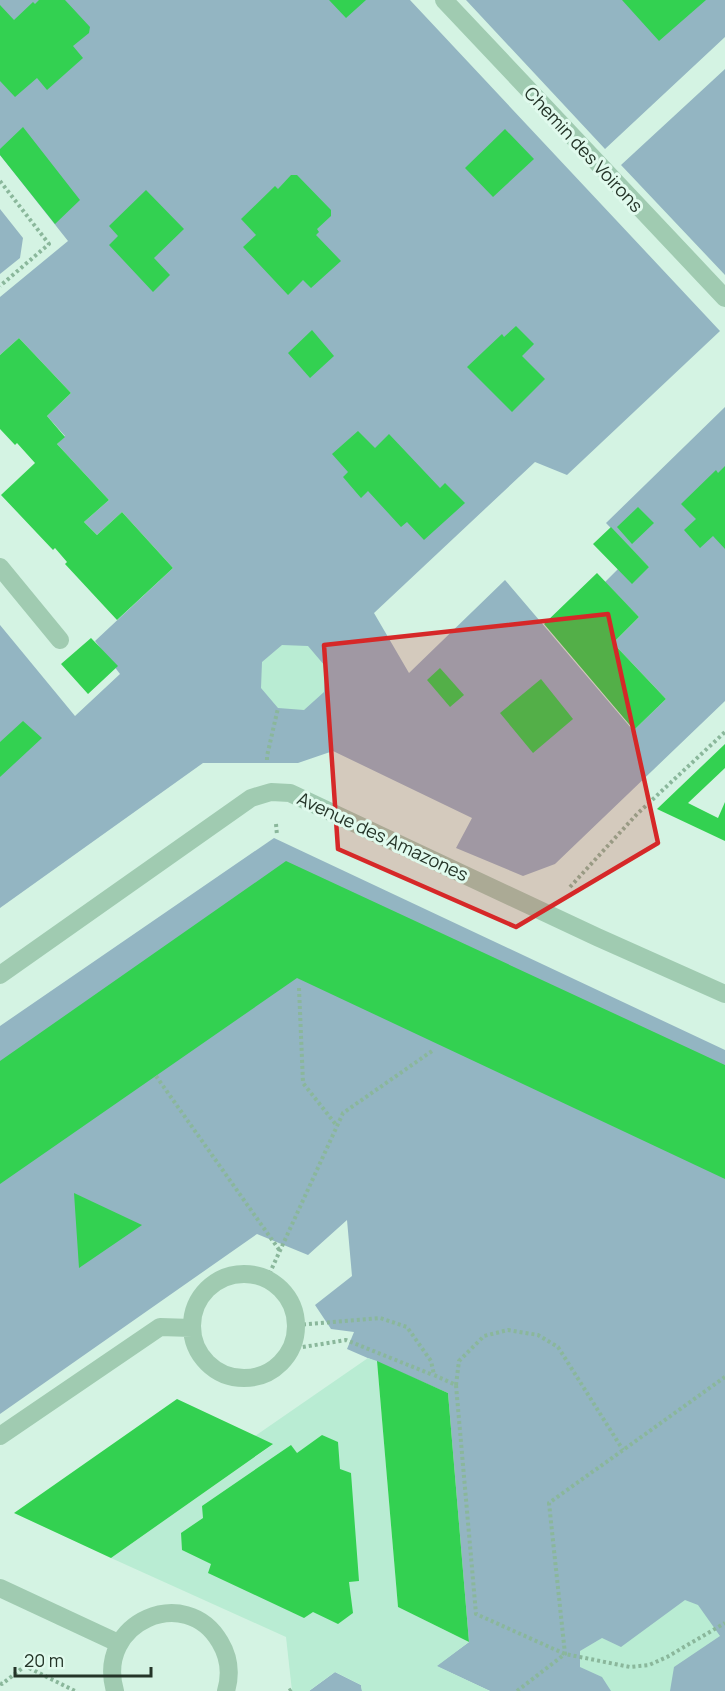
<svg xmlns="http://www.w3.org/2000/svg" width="725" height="1691" viewBox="0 0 725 1691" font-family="Manrope,sans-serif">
<rect width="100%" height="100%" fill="#d4f3e3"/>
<path fill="#93b5c2" d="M 0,0 L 410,0 L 720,331 L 567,475 L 535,462 L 374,613 L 409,673 L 505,580 L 637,735 L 634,730 L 666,699 L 613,643 L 639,617 L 605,582 L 618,569 L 649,567 L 606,523 L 725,407 L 725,701 L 555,864 L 523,876 L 456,848 L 472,818 L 333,751 L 298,763 L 203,763 L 0,908 L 0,625 L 75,716 L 120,674 L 95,641 L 173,568 L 122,512 L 97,535 L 84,522 L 109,500 L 57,444 L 65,436 L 47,416 L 71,393 L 19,338 L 0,355 L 0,297 L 68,241 L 0,155 Z
M 466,0 L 725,0 L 725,37 L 605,149 Z
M 725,69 L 725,275 L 621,165 Z
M 0,209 L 23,238 L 20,258 L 0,274 Z
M 274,838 L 725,1050 L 725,1691 L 490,1691 L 436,1666 L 469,1642 L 448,1393 L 347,1349 L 354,1332 L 331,1329 L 315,1305 L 352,1276 L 347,1220 L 308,1255 L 257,1234 L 0,1414 L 0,1026 Z
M 335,1672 L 361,1685 L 362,1691 L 309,1691 Z"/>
<path fill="#b9ecd3" d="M 282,645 L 308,646 L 325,666 L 324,692 L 304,710 L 278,708 L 261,688 L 262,662 Z
M 368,1358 L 377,1361 L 398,1607 L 469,1642 L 437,1666 L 490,1691 L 362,1691 L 361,1685 L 335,1672 L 309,1691 L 292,1691 L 286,1637 L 111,1558 L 272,1445 L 255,1436 Z
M 685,1600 L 698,1605 L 720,1636 L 674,1667 L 670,1691 L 611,1691 L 602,1677 L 580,1667 L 580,1651 L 602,1638 L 621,1647 Z"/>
<path fill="#33d151" d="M 39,0 L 65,0 L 90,27 L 89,33 L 73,46 L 83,58 L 47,90 L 37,78 L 15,97 L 0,81 L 0,5 L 14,20 L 33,2 L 35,4 Z
M 329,0 L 366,0 L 346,18 Z
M 622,0 L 706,0 L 659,41 Z
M 23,127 L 80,200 L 55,224 L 0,155 L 0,149 Z
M 505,129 L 534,159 L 493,197 L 465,168 Z
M 291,175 L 297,175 L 331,210 L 331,216 L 317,229 L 319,232 L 316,235 L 341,261 L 311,288 L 303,280 L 288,295 L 243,247 L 256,235 L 241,219 L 275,186 L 278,189 Z
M 146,190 L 184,229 L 154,258 L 170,275 L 153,292 L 109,245 L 118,236 L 109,226 Z
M 516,326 L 534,344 L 522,356 L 545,379 L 512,412 L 467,367 L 502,334 L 504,337 Z
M 312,330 L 334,356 L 310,378 L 288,353 Z
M 19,338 L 71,393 L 47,416 L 65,437 L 57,444 L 109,500 L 84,522 L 97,535 L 122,512 L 173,568 L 117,620 L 65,564 L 67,562 L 55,548 L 53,550 L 1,495 L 35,463 L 17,443 L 15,445 L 0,429 L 0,355 Z
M 358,431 L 375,448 L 389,434 L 440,488 L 445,483 L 465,503 L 424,540 L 407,522 L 401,527 L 368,491 L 361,498 L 343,477 L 348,472 L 332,454 Z
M 725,466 L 725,549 L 713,536 L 700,548 L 684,530 L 696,519 L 681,504 L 716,470 L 718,473 Z
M 638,507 L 654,523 L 632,544 L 617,527 Z
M 611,527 L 649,567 L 632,584 L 593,544 Z
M 597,573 L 639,617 L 613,643 L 666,699 L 634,730 L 544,624 Z
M 91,638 L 118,666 L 88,694 L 61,664 Z
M 440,668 L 464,695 L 450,707 L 427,680 Z
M 541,679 L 573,719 L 533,753 L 500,713 Z
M 23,721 L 42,738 L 0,777 L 0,742 Z
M 725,744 L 725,768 L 688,803 L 718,818 L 725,802 L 725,841 L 657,809 Z
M 286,861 L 725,1065 L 725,1179 L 297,978 L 0,1184 L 0,1061 Z
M 74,1193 L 142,1225 L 79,1268 Z
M 377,1361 L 448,1393 L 469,1642 L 398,1607 Z
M 177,1399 L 273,1444 L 111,1558 L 14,1513 Z
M 322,1435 L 338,1442 L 340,1469 L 351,1473 L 359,1581 L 349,1582 L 353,1613 L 338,1624 L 313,1612 L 304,1618 L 208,1573 L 211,1564 L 182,1550 L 181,1533 L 203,1518 L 202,1506 L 291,1445 L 297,1453 Z"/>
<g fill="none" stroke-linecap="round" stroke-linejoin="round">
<path stroke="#8ab79b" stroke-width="4" stroke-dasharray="3 3" stroke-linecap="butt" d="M 0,181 L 49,244 L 0,286
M 267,760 L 267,756 L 278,708
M 276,824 L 277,835
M 570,887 L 637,814 L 725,732
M 299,988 L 303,1083 L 337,1126
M 156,1076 L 280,1251
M 267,1279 L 343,1113 L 432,1051
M 297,1325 L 380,1318 L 407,1327 L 431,1361 L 434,1375 L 456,1385 L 476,1614 L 565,1654 L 630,1667 L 649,1665 L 667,1657 L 725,1623
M 291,1349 L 346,1340 L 433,1375
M 456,1385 L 459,1361 L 484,1336 L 508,1330 L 538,1335 L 558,1347 L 623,1450
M 0,1683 L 2,1684 L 25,1666 L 75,1691
M 289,1691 L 292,1689
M 517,1691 L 565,1654 L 549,1503 L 725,1377"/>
<path stroke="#a0cbb1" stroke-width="18" d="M 444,0 L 725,298
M 0,567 L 60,640
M 0,975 L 251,798 L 271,792 L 290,793 L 597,937 L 725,994
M192 1326a52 52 0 1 1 104 0a52 52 0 1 1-104 0Z
M 0,1436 L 160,1327 L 192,1328
M 0,1588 L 118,1643
M 115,1691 C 95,1622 186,1583 220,1642 C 229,1657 231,1674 226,1691"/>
</g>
<path fill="#d62828" fill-opacity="0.2" stroke="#d62828" stroke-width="4.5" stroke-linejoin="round" d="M 608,614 L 658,843 L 516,927 L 338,849 L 324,645 Z"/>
<g text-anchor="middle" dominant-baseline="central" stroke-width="6" stroke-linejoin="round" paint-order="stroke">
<g font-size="18" fill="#243428" stroke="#e0faed">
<text transform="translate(584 149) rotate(47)">Chemin des Voirons</text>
<text transform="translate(383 836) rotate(25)">Avenue des Amazones</text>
</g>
</g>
<path d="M15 1667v9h136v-9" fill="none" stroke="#243428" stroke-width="3"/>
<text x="24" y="1667" font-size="18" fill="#243428" stroke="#e0faed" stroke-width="4.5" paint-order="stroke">20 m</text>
</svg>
